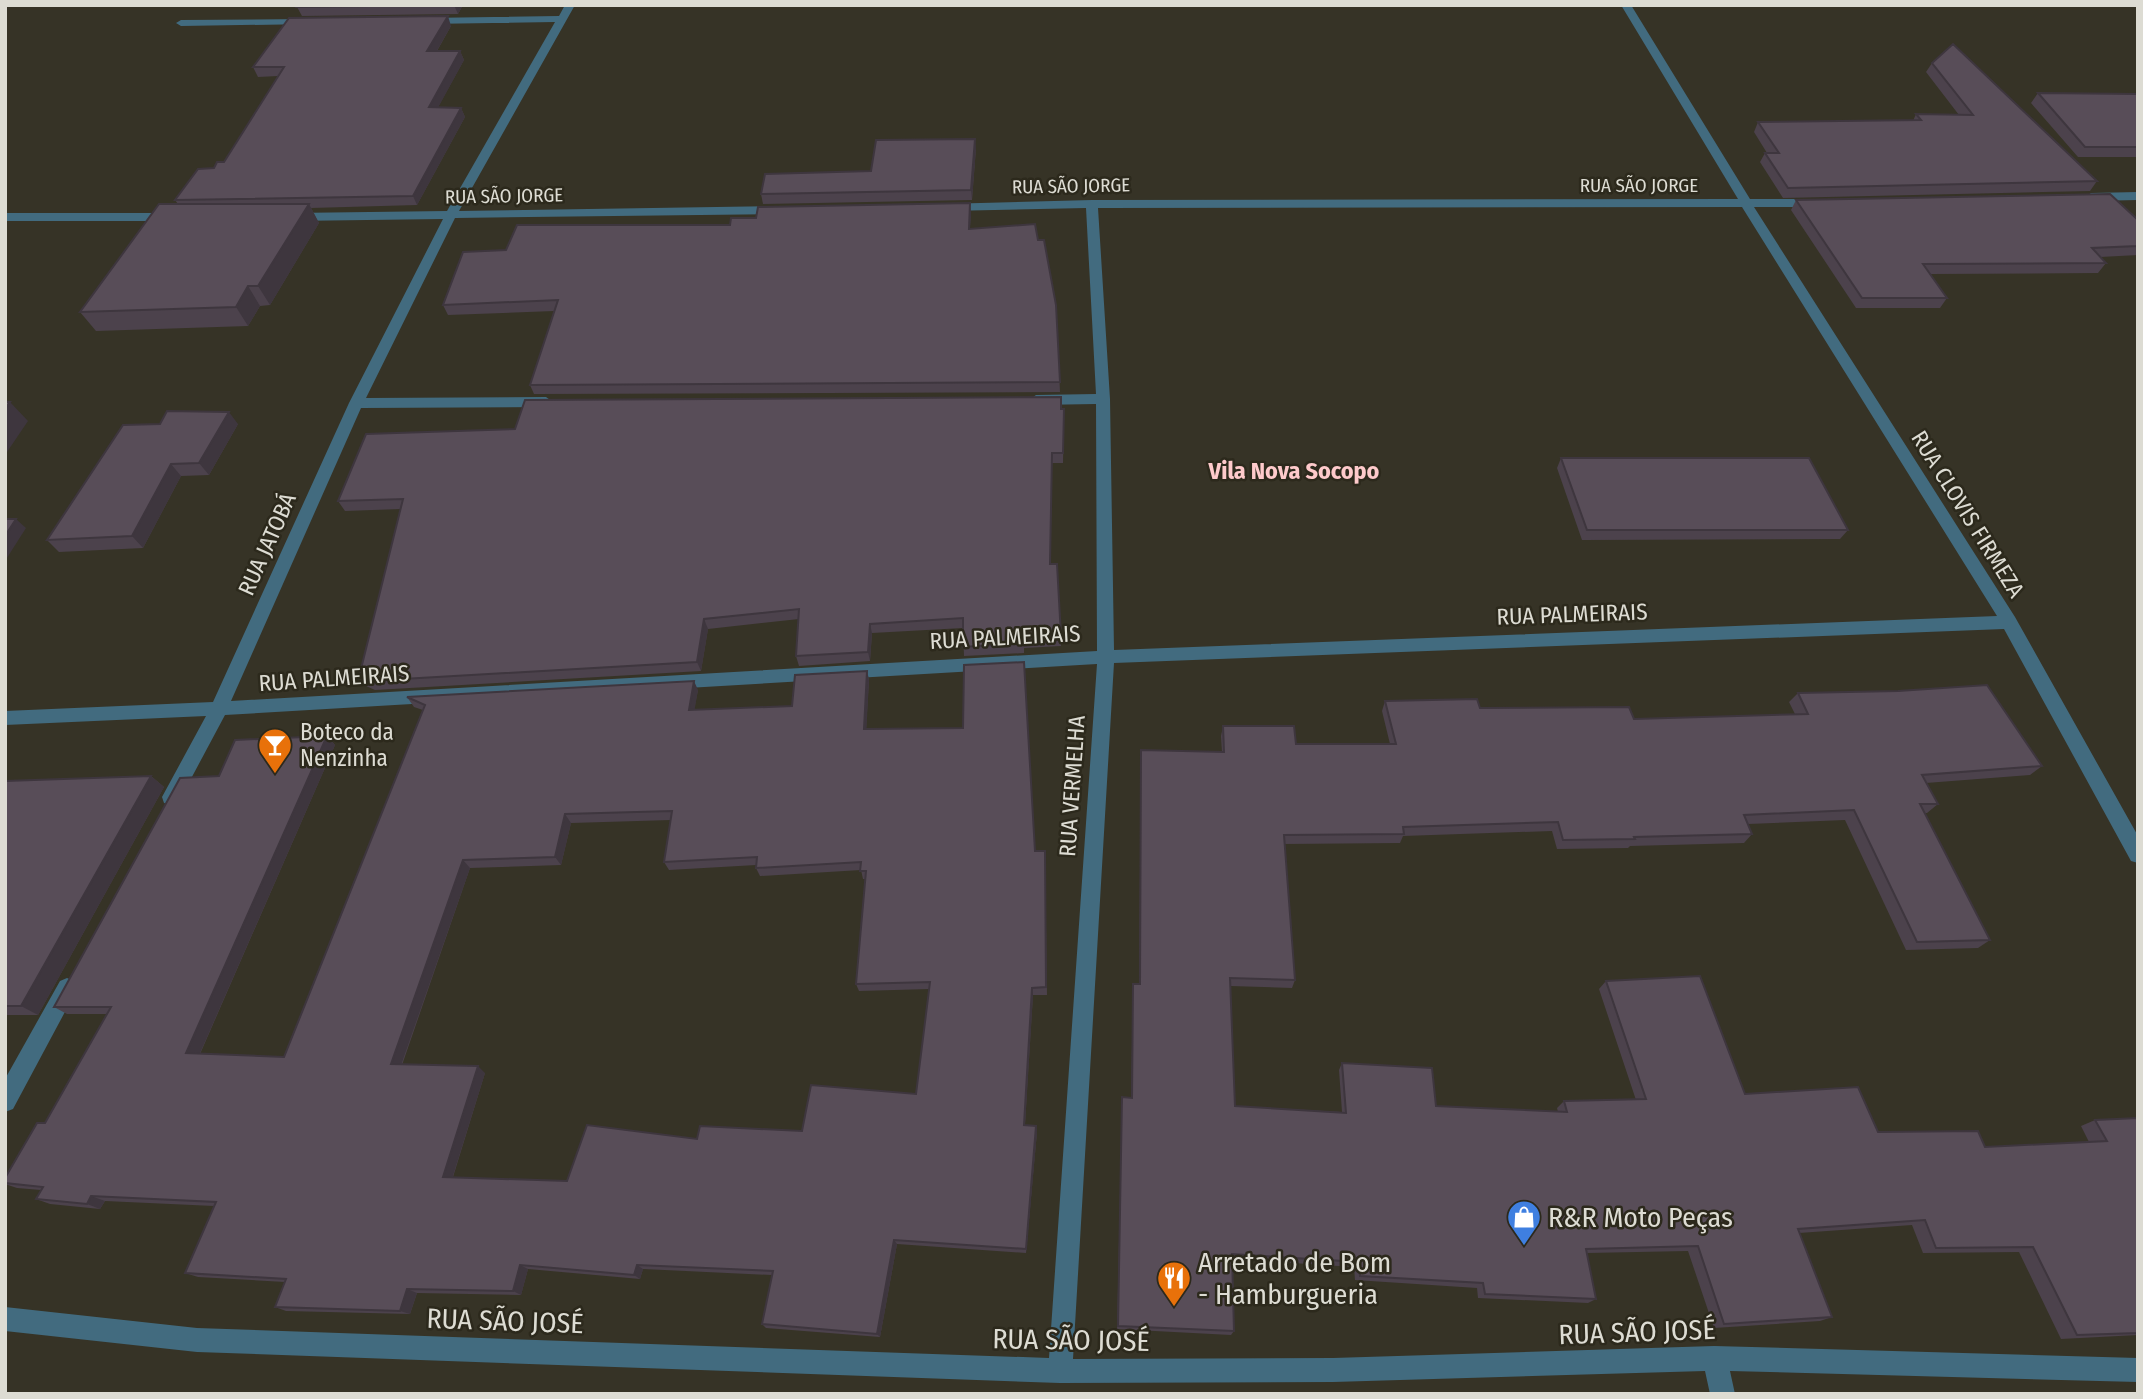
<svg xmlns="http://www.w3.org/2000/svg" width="2143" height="1399" viewBox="0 0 2143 1399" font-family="'Fira Sans Condensed',sans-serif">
<rect width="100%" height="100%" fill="#363326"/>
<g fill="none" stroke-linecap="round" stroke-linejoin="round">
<path fill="#426b7f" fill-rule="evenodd" d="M 565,5 L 575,5 L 459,211 L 779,206 L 785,210 L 779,214 L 455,218 L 366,398 L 546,397 L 553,402 L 546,407 L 361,408 L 231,701 L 1097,651 L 1096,404 L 1036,405 L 1029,400 L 1036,395 L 1096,394 L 1086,208 L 947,211 L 941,207 L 943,204 L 1092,200 L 1738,199 L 1621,5 L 1631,5 L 1750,199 L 1818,199 L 1824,203 L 1818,207 L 1754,207 L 2015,617 L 2138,836 L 2138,863 L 2131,861 L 2004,629 L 1114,663 L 1073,1359 L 1333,1358 L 1714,1346 L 2138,1358 L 2138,1382 L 1730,1371 L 1735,1394 L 1710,1394 L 1705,1371 L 1333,1382 L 1060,1383 L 197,1352 L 5,1331 L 5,1307 L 197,1328 L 1049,1358 L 1097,664 L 225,715 L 178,803 L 171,805 L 164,803 L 162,797 L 206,716 L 5,725 L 5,711 L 213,702 L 349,403 L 443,219 L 292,221 L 286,217 L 292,213 L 447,211 L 555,22 L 426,24 L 421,21 L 426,18 L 559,16 ZM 1742,207 L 1997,616 L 1114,650 L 1110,399 L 1098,208 Z
M 307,19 L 312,22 L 311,24 L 181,26 L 176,23 L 181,20 Z
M 2138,192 L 2138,200 L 2091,201 L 2085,197 L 2091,193 Z
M 5,213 L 173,213 L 179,217 L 173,221 L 5,221 Z
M 67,978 L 74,981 L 77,988 L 74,995 L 13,1109 L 5,1112 L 5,1079 L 60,981 Z"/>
</g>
<path fill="#4c424c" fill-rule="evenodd" d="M 299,5 L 463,5 L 458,14 L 302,16 L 297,7 Z
M 451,26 L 437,51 L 460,51 L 464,60 L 438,107 L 461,108 L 465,117 L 417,205 L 311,208 L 319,223 L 270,305 L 260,306 L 248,326 L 96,331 L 80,312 L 178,204 L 175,200 L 214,168 L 224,162 L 278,76 L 258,77 L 253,67 Z
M 1932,63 L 2097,181 L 2090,191 L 1783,198 L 1760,162 L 1765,153 L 1767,153 L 1754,132 L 1758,122 L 1913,121 L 1916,114 L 1959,115 L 1926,72 Z
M 2038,93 L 2138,94 L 2138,157 L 2078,157 L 2031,103 Z
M 976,148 L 972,200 L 763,204 L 761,194 L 871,171 Z
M 1796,200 L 2138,220 L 2138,255 L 2100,257 L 2106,263 L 2098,273 L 1930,274 L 1947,298 L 1940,308 L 1856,308 L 1791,210 Z
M 971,213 L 970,228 L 1038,240 L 1056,305 L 1060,392 L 534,394 L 530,385 L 554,311 L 448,315 L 443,305 L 506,250 L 730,225 Z
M 1064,409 L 1063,463 L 1052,463 L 1050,564 L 1061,636 L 1061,646 L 1024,648 L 1024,653 L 964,656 L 963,628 L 872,633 L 870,661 L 799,666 L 796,656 L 799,619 L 708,629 L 701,671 L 375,690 L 366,686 L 359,677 L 401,509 L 345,511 L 338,501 Z
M 238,424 L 209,475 L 181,476 L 143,548 L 59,552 L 47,540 L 123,425 Z
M 1561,458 L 1848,530 L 1840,539 L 1582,540 L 1557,468 Z
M 867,671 L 869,680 L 866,729 L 1035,851 L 1045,851 L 1047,995 L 1033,995 L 1025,1125 L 1036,1126 L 1037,1132 L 1026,1253 L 897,1244 L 880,1337 L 766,1328 L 762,1324 L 772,1275 L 643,1269 L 640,1279 L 528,1269 L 521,1295 L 417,1293 L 410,1314 L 286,1311 L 275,1307 L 285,1282 L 198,1277 L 185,1273 L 214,1206 L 105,1201 L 100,1209 L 50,1204 L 36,1199 L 41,1190 L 17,1188 L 5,1184 L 5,1178 L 45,1123 L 107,1014 L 67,1014 L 54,1007 L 219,776 L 327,736 L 335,745 L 200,1054 L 284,1057 L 423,710 L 414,707 L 407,697 L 698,690 L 694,710 L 792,706 ZM 671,820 L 664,862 L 669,870 L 756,865 L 756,868 L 760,876 L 861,870 L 863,879 L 865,879 L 856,984 L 859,991 L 930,989 L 916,1094 L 802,1131 L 697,1139 L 567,1181 L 453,1177 L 485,1073 L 402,1065 L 470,868 L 561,865 L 571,823 Z
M 1798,693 L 2042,766 L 2030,775 L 1926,783 L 1938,804 L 1927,813 L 1924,813 L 1990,940 L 1978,948 L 1906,950 L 1845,820 L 1748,824 L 1752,834 L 1744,843 L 1630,846 L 1628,848 L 1557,849 L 1552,831 L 1403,836 L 1400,843 L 1284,844 L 1295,980 L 1292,988 L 1230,986 L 1235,1106 L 1342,1112 L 1339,1070 L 1342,1063 L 1436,1106 L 1558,1112 L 1557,1108 L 1564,1101 L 1636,1100 L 1599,989 L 1606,981 L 1745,1094 L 1878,1132 L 1985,1147 L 2089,1142 L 2081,1126 L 2095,1120 L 2138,1118 L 2138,1335 L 2061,1339 L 2019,1252 L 1923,1253 L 1912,1225 L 1799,1233 L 1832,1317 L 1820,1321 L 1714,1328 L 1688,1251 L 1587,1253 L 1596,1299 L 1588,1303 L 1478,1298 L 1477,1288 L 1355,1280 L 1354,1267 L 1232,1259 L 1234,1331 L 1231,1335 L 1117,1329 L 1122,1104 L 1122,1097 L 1131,1098 L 1133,991 L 1133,984 L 1139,984 L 1141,750 L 1222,752 L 1221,736 L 1223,726 L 1296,744 L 1390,744 L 1382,711 L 1385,701 L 1634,719 L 1795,714 L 1789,702 Z
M 151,776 L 164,787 L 38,1015 L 5,1015 L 5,781 Z"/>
<path fill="#3e363e" d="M 454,5 L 463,5 L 458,14 Z
M 448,16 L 451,26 L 431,61 L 427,51 Z
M 460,51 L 464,60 L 433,117 L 429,107 Z
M 461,108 L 465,117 L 417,205 L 413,196 Z
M 975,139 L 976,148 L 972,200 L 971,190 Z
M 970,203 L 971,213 L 969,238 L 969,229 Z
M 309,204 L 319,223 L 270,305 L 258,286 Z
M 248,286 L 260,306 L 248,326 L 236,307 Z
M 10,402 L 28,421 L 5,455 L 5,409 Z
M 229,412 L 238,424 L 209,475 L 199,463 Z
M 171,464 L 181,476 L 143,548 L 132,536 Z
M 16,519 L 26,528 L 5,561 L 5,536 Z
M 704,619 L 708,629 L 701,671 L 697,662 Z
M 870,624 L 872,633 L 870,661 L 868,652 Z
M 867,671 L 869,680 L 866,738 L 864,729 Z
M 694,681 L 698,690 L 693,719 L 689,710 Z
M 327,736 L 335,745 L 197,1060 L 186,1053 Z
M 151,776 L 164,787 L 38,1015 L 21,1006 Z
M 565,814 L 571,823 L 561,865 L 555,857 Z
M 463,860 L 470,868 L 399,1071 L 391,1064 Z
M 1032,988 L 1033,995 L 1024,1131 L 1024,1125 Z
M 478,1066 L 485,1073 L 451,1182 L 443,1177 Z
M 1036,1126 L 1037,1132 L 1026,1253 L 1026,1249 Z
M 91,1196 L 105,1201 L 100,1209 L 87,1204 Z
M 894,1240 L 897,1244 L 880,1337 L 877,1334 Z
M 520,1265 L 528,1269 L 521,1295 L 513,1291 Z
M 637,1265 L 643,1269 L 640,1279 L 634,1275 Z
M 407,1289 L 417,1293 L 410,1314 L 400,1311 Z"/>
<path fill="#584d58" stroke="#3e363e" stroke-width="2" fill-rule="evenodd" d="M 299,5 L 446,5 L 297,7 Z
M 448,16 L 427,51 L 460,51 L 429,107 L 461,108 L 413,196 L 175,200 L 198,169 L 214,168 L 217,162 L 224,162 L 284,67 L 253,67 L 289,18 Z
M 1953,44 L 2097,181 L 1788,188 L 1765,153 L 1779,153 L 1758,122 L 1921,120 L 1916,114 L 1973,115 L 1932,63 Z
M 2038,93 L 2138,94 L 2138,147 L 2085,147 Z
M 975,139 L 971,190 L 761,194 L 765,174 L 871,171 L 876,140 Z
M 2110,194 L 2138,220 L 2138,246 L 2092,248 L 2106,263 L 1923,264 L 1947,298 L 1862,298 L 1796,200 Z
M 970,203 L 969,229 L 1035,224 L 1038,240 L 1044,240 L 1056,305 L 1060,382 L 530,385 L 558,300 L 443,305 L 463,252 L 506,250 L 517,225 L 730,225 L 731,218 L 756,218 L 758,207 Z
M 159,204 L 309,204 L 258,286 L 248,286 L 236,307 L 80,312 Z
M 1061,397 L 1061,409 L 1064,409 L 1063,453 L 1052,453 L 1050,564 L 1057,564 L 1061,636 L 1023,638 L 1023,643 L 963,647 L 963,618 L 870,624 L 868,652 L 796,656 L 799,609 L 704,619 L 697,662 L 368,681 L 359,677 L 403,499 L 338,501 L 366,434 L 515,429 L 525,400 Z
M 5,402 L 10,402 L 5,409 Z
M 167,411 L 229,412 L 199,463 L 171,464 L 132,536 L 47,540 L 123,425 L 160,424 Z
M 1561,458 L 1809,458 L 1848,530 L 1587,530 Z
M 5,519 L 16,519 L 5,536 Z
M 1024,662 L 1035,851 L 1045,851 L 1046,987 L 1032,988 L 1024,1125 L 1036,1126 L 1026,1249 L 894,1240 L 877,1334 L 762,1324 L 773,1271 L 637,1265 L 634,1275 L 520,1265 L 513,1291 L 407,1289 L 400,1311 L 275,1307 L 286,1279 L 185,1273 L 216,1202 L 91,1196 L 87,1204 L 36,1199 L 43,1187 L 5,1183 L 5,1178 L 37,1123 L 45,1123 L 111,1007 L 54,1007 L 180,778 L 219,776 L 235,740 L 327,736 L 186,1053 L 284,1057 L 425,705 L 407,697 L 694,681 L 689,710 L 792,706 L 795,675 L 867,671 L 864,729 L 963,728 L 964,665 ZM 672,811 L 664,862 L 757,857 L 756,868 L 861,862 L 860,871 L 866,871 L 856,984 L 930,982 L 916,1094 L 811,1085 L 802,1131 L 700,1126 L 697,1139 L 587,1125 L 567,1181 L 443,1177 L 478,1066 L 391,1064 L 463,860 L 555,857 L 565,814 Z
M 1987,685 L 2042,766 L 1922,775 L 1938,804 L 1920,804 L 1990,940 L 1917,942 L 1854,810 L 1744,815 L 1752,834 L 1634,837 L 1635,839 L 1563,840 L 1558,822 L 1403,827 L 1404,834 L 1284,835 L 1295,980 L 1230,978 L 1235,1106 L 1346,1113 L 1342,1063 L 1432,1068 L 1436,1106 L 1567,1112 L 1564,1101 L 1646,1099 L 1606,981 L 1700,976 L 1745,1094 L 1858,1087 L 1878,1132 L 1978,1131 L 1985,1147 L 2107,1141 L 2095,1120 L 2138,1118 L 2138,1333 L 2077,1335 L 2033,1247 L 1936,1248 L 1925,1220 L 1798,1229 L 1832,1317 L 1724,1324 L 1698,1246 L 1586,1249 L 1596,1299 L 1485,1294 L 1483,1283 L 1360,1276 L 1359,1262 L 1232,1254 L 1234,1331 L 1118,1326 L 1122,1097 L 1132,1098 L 1133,984 L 1140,984 L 1141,750 L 1224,752 L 1223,726 L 1294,726 L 1296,744 L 1396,744 L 1385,701 L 1477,699 L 1480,708 L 1629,707 L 1634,719 L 1808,714 L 1798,693 L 1898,691 Z
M 151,776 L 21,1006 L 5,1006 L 5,781 Z"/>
<defs>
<g id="bar-pin" transform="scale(1.75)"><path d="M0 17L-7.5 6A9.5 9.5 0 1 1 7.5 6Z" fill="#e8710a" stroke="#2c291c"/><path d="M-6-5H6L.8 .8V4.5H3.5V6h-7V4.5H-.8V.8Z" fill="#fff"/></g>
<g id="shop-pin" transform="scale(1.75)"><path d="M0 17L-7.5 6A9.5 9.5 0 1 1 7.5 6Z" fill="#3f7fe0" stroke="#2c291c"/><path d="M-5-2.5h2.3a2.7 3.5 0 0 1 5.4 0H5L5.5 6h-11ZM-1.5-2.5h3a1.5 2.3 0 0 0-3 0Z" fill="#fff"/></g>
<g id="restaurant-pin" transform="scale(1.75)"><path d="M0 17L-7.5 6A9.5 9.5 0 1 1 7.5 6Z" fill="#e8710a" stroke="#2c291c"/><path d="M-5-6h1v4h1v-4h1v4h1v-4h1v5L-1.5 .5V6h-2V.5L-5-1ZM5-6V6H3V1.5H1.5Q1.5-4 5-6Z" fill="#fff"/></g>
</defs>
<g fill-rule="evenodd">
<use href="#bar-pin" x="275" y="745"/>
<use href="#shop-pin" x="1524" y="1217"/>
<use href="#restaurant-pin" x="1174" y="1278"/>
</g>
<g text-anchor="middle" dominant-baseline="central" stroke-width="5" stroke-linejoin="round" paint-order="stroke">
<g font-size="19" fill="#dddcd3" stroke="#2c291c">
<text x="1639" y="185">RUA SÃO JORGE</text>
<text transform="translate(1071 186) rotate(-1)">RUA SÃO JORGE</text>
<text transform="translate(504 196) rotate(-1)">RUA SÃO JORGE</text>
</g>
<g font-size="23" fill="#dddcd3" stroke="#2c291c">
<text transform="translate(1968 514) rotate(58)">RUA CLOVIS FIRMEZA</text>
<text transform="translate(267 544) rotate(-66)">RUA JATOBÁ</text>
<text transform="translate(1572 614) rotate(-2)">RUA PALMEIRAIS</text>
<text transform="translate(1005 637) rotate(-3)">RUA PALMEIRAIS</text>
<text transform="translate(334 678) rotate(-4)">RUA PALMEIRAIS</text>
<text transform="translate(1072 786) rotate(-86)">RUA VERMELHA</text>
</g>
<g font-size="23" fill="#dddcd3" stroke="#2c291c" text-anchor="start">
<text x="300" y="732">Boteco da<tspan x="300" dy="26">Nenzinha</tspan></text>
</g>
<g font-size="24" font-weight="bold" fill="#fecacb" stroke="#2c291c">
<text x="1294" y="471">Vila Nova Socopo</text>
</g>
<g font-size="28" fill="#dddcd3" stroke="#2c291c" text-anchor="start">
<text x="1548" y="1217">R&amp;R Moto Peças</text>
<text x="1198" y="1262">Arretado de Bom<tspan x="1198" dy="32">- Hamburgueria</tspan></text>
</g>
<g font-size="28" fill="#dddcd3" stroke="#2c291c">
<text transform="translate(505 1321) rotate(2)">RUA SÃO JOSÉ</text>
<text transform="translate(1637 1332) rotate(-2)">RUA SÃO JOSÉ</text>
<text transform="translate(1071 1340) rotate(1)">RUA SÃO JOSÉ</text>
</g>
</g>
<rect width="2143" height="1399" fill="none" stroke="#dddcd3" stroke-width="14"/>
</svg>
